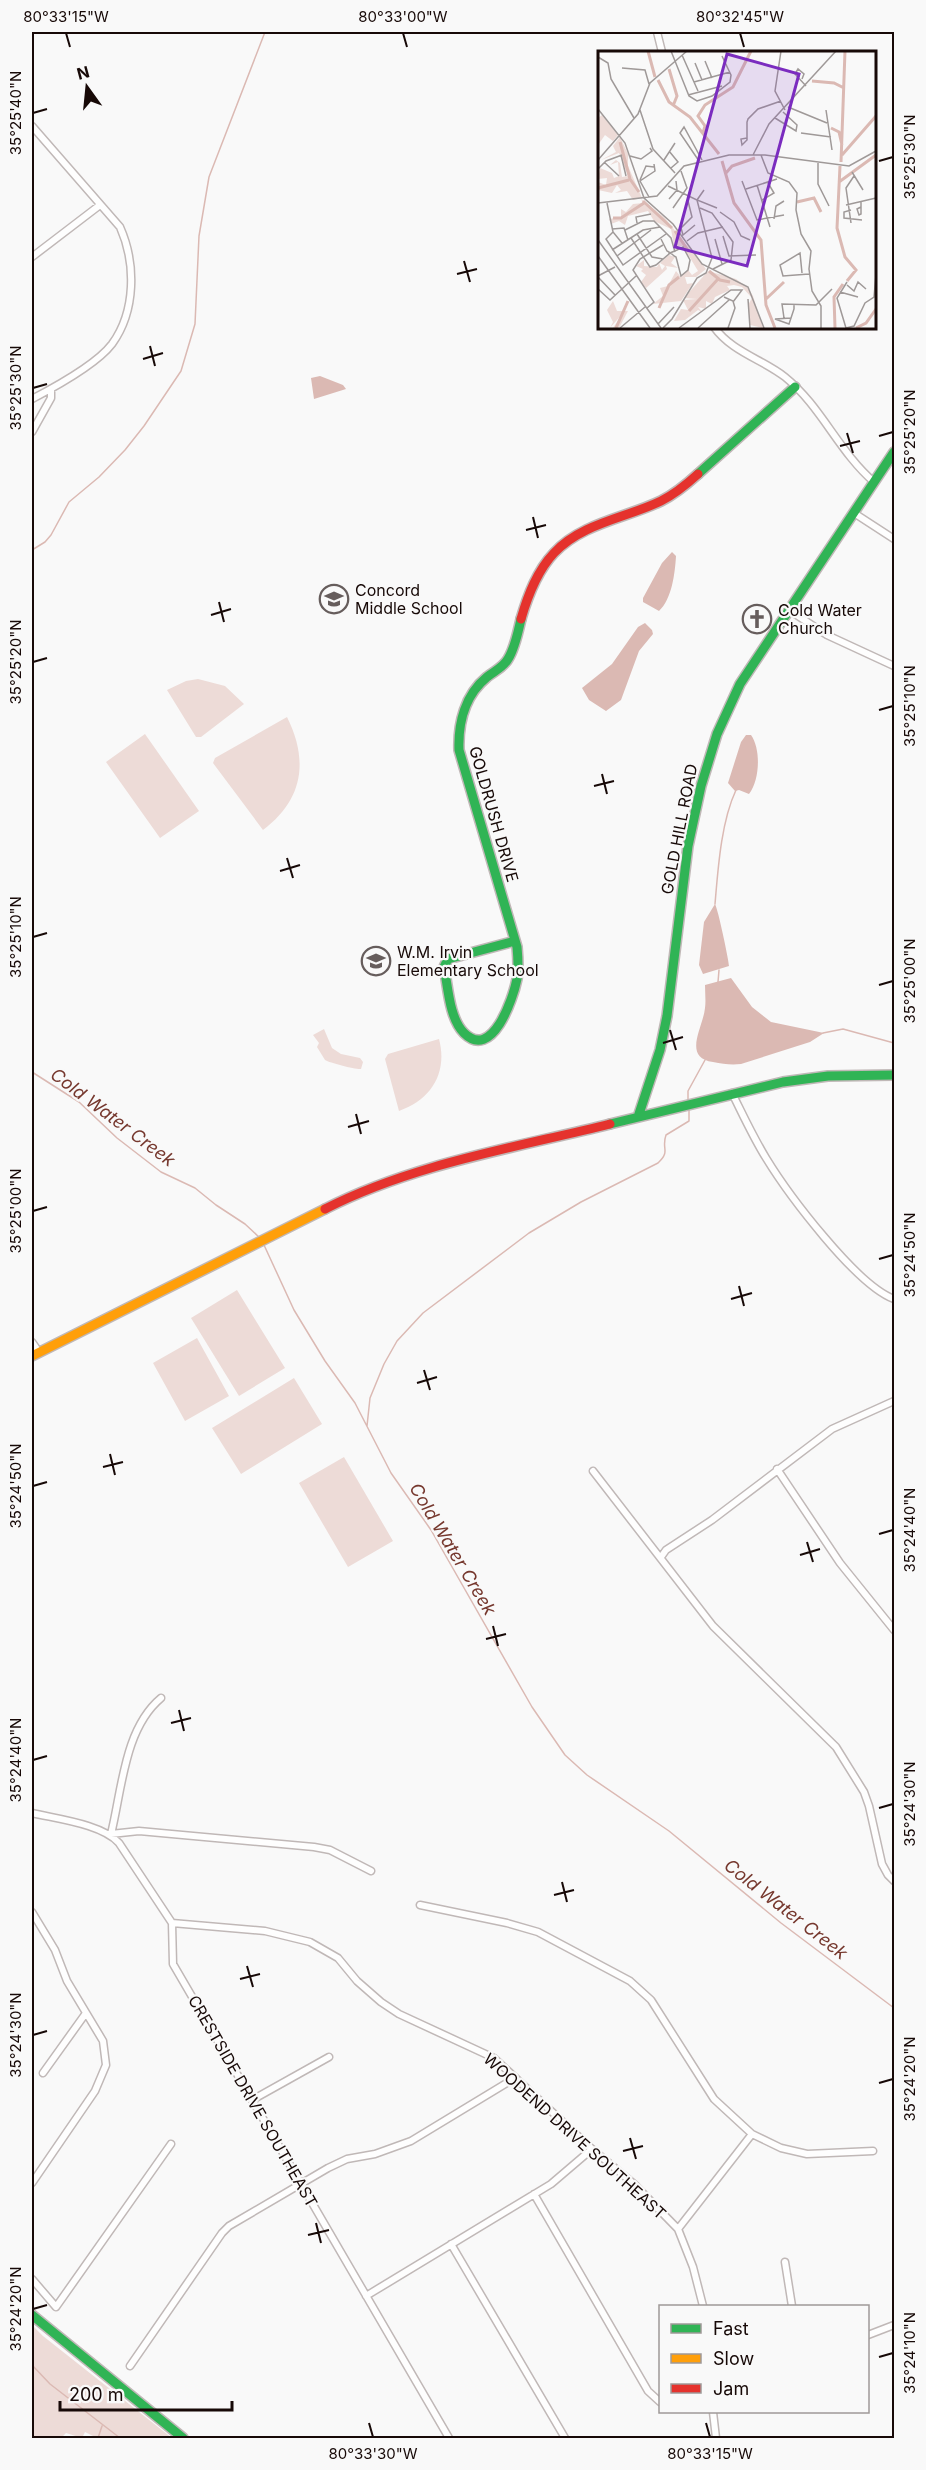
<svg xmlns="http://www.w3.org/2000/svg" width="926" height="2470" viewBox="0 0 926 2470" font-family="Inter,sans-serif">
<rect width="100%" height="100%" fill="#f9f9f9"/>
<path fill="#eddbd7" d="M 198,679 L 225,686 L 244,704 L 201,737 L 196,737 L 167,690 L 186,681 Z
M 287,717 C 309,761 303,800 263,830 L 213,763 L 215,758 Z
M 145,734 L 199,811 L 160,838 L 106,762 Z
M 324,1029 L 332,1048 L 341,1054 L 360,1058 L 363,1062 L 361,1069 C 357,1070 330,1063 325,1060 L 317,1047 L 319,1043 L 313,1035 Z
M 439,1039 C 448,1073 431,1100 399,1111 L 385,1059 L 388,1054 Z
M 237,1290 L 285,1368 L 239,1396 L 191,1318 Z
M 197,1338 L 229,1396 L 185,1421 L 153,1363 Z
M 294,1378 L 322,1424 L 241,1474 L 212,1428 Z
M 344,1457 L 393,1541 L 348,1567 L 299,1483 Z
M 32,2325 L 43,2336 L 172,2438 L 97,2438 L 85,2432 L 82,2438 L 66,2433 L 61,2438 L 32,2438 Z"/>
<path fill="#dbb9b3" d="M 320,376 L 343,385 L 346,389 L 314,399 L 311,378 Z
M 672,552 L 676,556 C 675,573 672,599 659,611 L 643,602 L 643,598 L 662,563 Z
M 645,623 L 652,630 L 653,634 L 639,651 L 621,700 L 606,711 L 589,700 L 582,688 L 612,664 L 638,627 Z
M 746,735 L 751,735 C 761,749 760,780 749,794 L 739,790 L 735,791 L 728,783 L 741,742 Z
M 715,904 C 718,909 729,961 729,966 L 703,974 L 699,965 L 704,922 Z
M 731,978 L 752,1007 L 771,1022 L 824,1033 L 810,1042 L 741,1064 C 731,1065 723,1064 713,1062 C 682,1057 703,1028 705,1008 C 706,1001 705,993 705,985 Z"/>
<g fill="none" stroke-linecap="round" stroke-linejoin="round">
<path stroke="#dbb9b3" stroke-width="1.5" d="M 32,550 L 45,542 L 51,535 L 69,502 L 99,477 L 125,450 L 144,426 L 181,371 L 195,324 L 199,236 L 209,177 L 265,32
M 715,904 C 718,869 721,822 736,790
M 718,982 L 719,970
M 823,1033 L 843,1029 L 894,1043
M 32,1072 L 79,1102 L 117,1138 L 161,1172 L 195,1188 L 216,1205 L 245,1224 L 260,1238
M 688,1102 L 688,1091 L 705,1060
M 264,1245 L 294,1310 L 325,1361 L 355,1403 L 391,1473 L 431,1530 L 532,1707 L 565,1755 L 587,1775 L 669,1831 L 781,1923 L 894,2008
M 367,1426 L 370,1398 L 384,1364 L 397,1341 L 423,1313 L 529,1233 L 581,1202 L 658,1163 C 671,1151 661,1149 666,1135 L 689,1121 L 689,1110
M 32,2365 L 50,2384 L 120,2438
M 98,2438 L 102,2426"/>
<g stroke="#c0b8b7" stroke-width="9">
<path id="street" d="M 657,32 L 662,52
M 32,126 L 120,227 C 136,263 136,311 112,344 C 96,365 55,387 32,399
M 32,257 L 100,205
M 714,327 C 732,352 762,359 785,377 C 821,406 839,452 874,482
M 32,432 L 51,398 L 51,390
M 854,513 L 894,539
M 789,610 L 827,635 L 894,666
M 732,1093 C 743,1115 753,1137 766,1158 C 788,1194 856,1285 894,1299
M 32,1342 L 39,1352
M 777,1469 L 840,1563 L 894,1630
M 593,1471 L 713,1626 L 836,1747 L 864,1792 L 869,1806 L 882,1864 L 888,1875 L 894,1881
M 661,1557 L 666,1550 L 712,1520 L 832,1429 L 894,1401
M 161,1698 C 124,1729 122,1790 111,1834 L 139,1831 L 314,1847 L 330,1850 L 371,1871
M 32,1813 C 57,1819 102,1824 119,1843 L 172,1923 L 173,1964 L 449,2438
M 420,1905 L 507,1923 L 538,1932 L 630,1981 L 651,2000 L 714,2099 L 752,2134 L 781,2148 L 807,2154 L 873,2151
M 32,1912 L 55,1950 L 67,1981 L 103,2041 L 106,2065 L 95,2091 L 32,2183
M 172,1923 L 265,1931 L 310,1942 L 338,1958 L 357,1981 L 381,2002 L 399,2014 L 494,2058 L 592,2149 L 634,2184 L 678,2229 L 693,2267 L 703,2306
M 43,2073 L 86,2013
M 252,2100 L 329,2057
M 534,2194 L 648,2391 L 660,2402
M 678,2229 L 752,2134
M 451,2244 L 565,2438
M 785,2262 L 792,2306
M 32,2279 L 56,2307 L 171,2144
M 366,2296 L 551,2184 L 592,2149
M 868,2335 L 894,2325
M 130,2366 L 222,2233 L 229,2226 L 328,2168 L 347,2159 L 375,2154 L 411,2141 L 515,2078
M 713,2412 L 716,2438"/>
</g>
<g stroke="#c0b8b7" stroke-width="12">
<path id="fast" d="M 698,474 L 795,387
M 515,941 L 448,959 L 444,967 C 448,986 449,1018 464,1033 C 492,1061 513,999 517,979 C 519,968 518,958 517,947 L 459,750 C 458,723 465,695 487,677 C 494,671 503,668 508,659 C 515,648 518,632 521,619
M 638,1117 L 660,1050 L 667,1016 L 688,846 L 701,786 L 717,734 L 740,684 L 894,452
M 610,1124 L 783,1082 L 828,1076 L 894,1075
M 32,2315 L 183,2438"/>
</g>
<g stroke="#c0b8b7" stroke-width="12">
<path id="slow" d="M 32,1356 L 325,1209"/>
</g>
<g stroke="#c0b8b7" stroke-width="12">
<path id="jam" d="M 521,619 C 528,595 537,571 554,553 C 582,523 626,518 661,501 C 675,494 687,484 698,474
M 325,1209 C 413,1164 514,1148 610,1124"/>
</g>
<use href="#street" stroke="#fefefe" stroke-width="6"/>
<use href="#fast" stroke="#30b455" stroke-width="9"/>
<use href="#slow" stroke="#ff9f0a" stroke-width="9"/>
<use href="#jam" stroke="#e5322d" stroke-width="9"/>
</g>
<path fill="none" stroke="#170907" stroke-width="2" d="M 66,33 L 70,47M 403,33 L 407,47M 740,33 L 744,47M 33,113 L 47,109M 879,161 L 893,157M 464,261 L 470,282M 457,274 L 477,269M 150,346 L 155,366M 143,359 L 163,353M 33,388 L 47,384M 847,433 L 853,453M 879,436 L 893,432M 840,446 L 860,441M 533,517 L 538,538M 526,530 L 546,525M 219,602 L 224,622M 211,615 L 231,609M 33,662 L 47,658M 879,710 L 893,706M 602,774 L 607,794M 594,786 L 614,781M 287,858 L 293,878M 280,871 L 300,865M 33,937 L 47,933M 879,985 L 893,981M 670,1030 L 676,1050M 663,1043 L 683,1037M 356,1114 L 361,1134M 348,1127 L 369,1121M 33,1211 L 47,1207M 879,1259 L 893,1255M 739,1286 L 744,1306M 731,1299 L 752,1293M 424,1370 L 430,1390M 417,1383 L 437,1377M 110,1454 L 115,1475M 103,1467 L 123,1462M 33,1486 L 47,1482M 879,1534 L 893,1530M 807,1542 L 813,1562M 800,1555 L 820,1549M 493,1626 L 498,1646M 486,1639 L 506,1634M 179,1710 L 184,1731M 171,1723 L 191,1718M 33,1760 L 47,1756M 879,1808 L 893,1804M 562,1882 L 567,1902M 554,1895 L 574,1890M 247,1966 L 253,1987M 240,1979 L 260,1974M 33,2035 L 47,2031M 879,2083 L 893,2079M 630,2138 L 636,2159M 623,2151 L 643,2146M 316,2223 L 321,2243M 308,2235 L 329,2230M 33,2309 L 47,2305M 879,2357 L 893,2353M 369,2423 L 373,2437M 706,2423 L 710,2437"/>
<defs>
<g id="school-ring" transform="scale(1.5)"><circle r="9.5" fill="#f9f9f9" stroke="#665d5c" stroke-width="1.5"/><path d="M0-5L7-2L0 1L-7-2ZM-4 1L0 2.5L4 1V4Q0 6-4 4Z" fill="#665d5c"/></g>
<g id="church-ring" transform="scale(1.5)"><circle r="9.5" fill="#f9f9f9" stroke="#665d5c" stroke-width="1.5"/><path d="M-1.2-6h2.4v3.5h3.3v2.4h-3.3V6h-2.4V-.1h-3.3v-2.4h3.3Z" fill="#665d5c"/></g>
</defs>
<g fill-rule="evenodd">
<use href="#school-ring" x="334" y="599"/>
<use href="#church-ring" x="757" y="619"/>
<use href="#school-ring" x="376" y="961"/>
</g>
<g text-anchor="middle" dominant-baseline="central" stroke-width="4.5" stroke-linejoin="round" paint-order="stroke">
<g font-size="16" fill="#170907" stroke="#f9f9f9" text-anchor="start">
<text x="355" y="590">Concord<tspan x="355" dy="18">Middle School</tspan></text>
<text x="778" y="610">Cold Water<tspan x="778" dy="18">Church</tspan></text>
<text x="397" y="952">W.M. Irvin<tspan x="397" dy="18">Elementary School</tspan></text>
</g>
<g font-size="16" fill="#170907" stroke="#f9f9f9">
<text transform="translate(494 814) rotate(74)">GOLDRUSH DRIVE</text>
<text transform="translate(679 829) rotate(-79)">GOLD HILL ROAD</text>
<text transform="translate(253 2101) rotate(60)">CRESTSIDE DRIVE SOUTHEAST</text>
<text transform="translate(575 2136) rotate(42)">WOODEND DRIVE SOUTHEAST</text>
</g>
<g font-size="18" font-style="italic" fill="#76382e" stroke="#f9f9f9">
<text transform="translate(113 1117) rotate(37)">Cold Water Creek</text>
<text transform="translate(453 1549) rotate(59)">Cold Water Creek</text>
<text transform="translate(786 1909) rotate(38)">Cold Water Creek</text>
</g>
</g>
<g transform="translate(598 51)">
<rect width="278" height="278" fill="#f9f9f9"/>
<path d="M 4,64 L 20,84 L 15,90 L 7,84 L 0,94 L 0,67 ZM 22,86 L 30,103 L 30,115 L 44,147 L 35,149 L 29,140 L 17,142 L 23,139 L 19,134 L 14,142 L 0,139 L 0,131 L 8,134 L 9,127 L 0,128 L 2,117 L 14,122 L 16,127 L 21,125 L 20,111 L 12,114 L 18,109 L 22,112 L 24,126 L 30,125 L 21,102 L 3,109 L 18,101 L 15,95 ZM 43,148 L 66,166 L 108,218 L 98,226 L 87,226 L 89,233 L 95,232 L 83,250 L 55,253 L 65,245 L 62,237 L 70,235 L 78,220 L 82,225 L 90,219 L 94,224 L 100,220 L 85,195 L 76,195 L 73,178 L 56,170 L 50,160 L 30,165 L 27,174 L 21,170 L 13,173 L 11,168 L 23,166 L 23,158 L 28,161 L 35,153 L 45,152 ZM 71,204 L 77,206 L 73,212 L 80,217 L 68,215 L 69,218 L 48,237 L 43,231 L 48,224 L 43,220 L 45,218 L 38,215 L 46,209 L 46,215 L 59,216 L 61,212 L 64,219 L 67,215 L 62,212 ZM 110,220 L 138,228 L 150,237 L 155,245 L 165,277 L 152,274 L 150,254 L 154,247 L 144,236 L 136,234 L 129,235 L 132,239 L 117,246 L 114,253 L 108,250 L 108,258 L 100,256 L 104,261 L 100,259 L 87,269 L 76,270 L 83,258 L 90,259 L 85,249 L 99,248 L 86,247 ZM 15,250 L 19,260 L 30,260 L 21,277 L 15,277 L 25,262 L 12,277 L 15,271 L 9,259 Z" fill="#eddbd7"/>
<path fill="none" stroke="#dbb9b3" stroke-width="3" d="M 50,0 L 57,26M 71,18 L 79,45 L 75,55M 60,29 L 71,51 L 92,66 L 121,103M 214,30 L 236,32 L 246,37M 233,77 L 241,81 L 244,94M 105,82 L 107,75 L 100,65 L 107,54 L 135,36 L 153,0M 22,91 L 32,128 L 41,141M 244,104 L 278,65M 124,110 L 136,152 L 163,189 L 168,254 L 177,277M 243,111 L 247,0M 242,115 L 239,177 L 247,206 L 258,219 L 249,230M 128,122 L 134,115 L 157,107M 241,131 L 278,104M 0,137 L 31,129M 45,150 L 74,177M 199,151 L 216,147 L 223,161M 15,167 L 23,167 L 46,152M 77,180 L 91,201M 111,220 L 122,229 L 132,231M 168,248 L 186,231M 61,257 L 71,234 L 81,226M 91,260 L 120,228M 18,277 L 30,250M 237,277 L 236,246 L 245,233M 258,277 L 268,272 L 278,258"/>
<path fill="none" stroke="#9f9998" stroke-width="1.5" d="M 73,0 L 91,45 L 99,50 L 114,45 L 132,31 L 133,24 L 124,5M 183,0 L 177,40 L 187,59M 84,4 L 100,40M 0,6 L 10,12 L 13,28 L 36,67M 107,10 L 114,27M 97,12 L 104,29M 24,17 L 47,19 L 51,33M 204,28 L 206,23 L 200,18 L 197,23 L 208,35M 96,31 L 132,21M 90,44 L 124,35M 190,56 L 229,72M 0,58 L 27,92 L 46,147 L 75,173 L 104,213 L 150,236 L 166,277M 42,59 L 55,98 L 77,122M 228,59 L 234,99M 177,67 L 198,80 L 199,74 L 185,61M 203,82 L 233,86M 149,87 L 143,88 L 144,94 L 149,89 L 149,71 L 150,68 L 160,58 L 183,50M 71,100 L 80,111 L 73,117M 23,104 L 28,125M 155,104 L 171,73 L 238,0M 163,104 L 170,122 L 191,131 L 199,142 L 198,159 L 203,183 L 213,200 L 211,218 L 214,240 L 223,255 L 223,277M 32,105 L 43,108 L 54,100 L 52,97M 0,109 L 40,63 L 52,32 L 89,0M 66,109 L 77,92M 101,110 L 82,82 L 86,76 L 104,109M 6,111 L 21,125M 220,111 L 220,133 L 231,155M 0,118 L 8,110 L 24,104M 254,121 L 265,139M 42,129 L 48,115 L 56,116M 144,130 L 159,169 L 186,164M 159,134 L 172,176M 148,138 L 179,128M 106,139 L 99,149 L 119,157M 51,146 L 42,130 L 57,120 L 56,113M 71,148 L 79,139 L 78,130M 164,149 L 176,142 L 170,132M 90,150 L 94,166 L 83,177 L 85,184 L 97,174M 263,150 L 263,163 L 261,164 L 259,158 L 263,156M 0,152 L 59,145 L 86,115 L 131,104 L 167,104 L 251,115 L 278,100M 9,152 L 15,181 L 24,192M 248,154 L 278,147M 75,157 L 89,137 L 83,120M 102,157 L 114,162 L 135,191 L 133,209 L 115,218M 253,159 L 246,161 L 246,167 L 264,169M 122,161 L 136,171 L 143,185 L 152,189M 176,168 L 178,155 L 186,150M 39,172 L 38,166 L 53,163M 253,172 L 248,137 L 256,125M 14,178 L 26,177 L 30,189M 27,179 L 45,170 L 56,170 L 73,187 L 77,201M 15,181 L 8,188 L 25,214 L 68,183M 39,183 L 54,206 L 65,208M 125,185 L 131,205 L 158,204M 33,187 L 52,216 L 58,214 L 71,203 L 72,202 L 79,199 L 85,196 L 92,209 L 90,219 L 83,225 L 78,206 L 76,205 L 74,203 L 72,202 L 71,202 L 71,201 L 69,200 L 63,188M 117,188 L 124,213M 0,189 L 63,277M 89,190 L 100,182 L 125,176M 14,199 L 45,179 L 62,176M 0,205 L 52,277M 19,205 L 53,179M 204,222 L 202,202 L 182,214 L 185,225 L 211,223M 0,225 L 17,216M 0,226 L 17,244M 249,231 L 239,247 L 248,277 L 256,275 L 267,252 L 276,246 L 278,224M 249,234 L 256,240 L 260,231 L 268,238M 0,238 L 12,249 L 38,225M 242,241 L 260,246M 126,246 L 135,250 L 137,257 L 130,277M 150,248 L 152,277M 49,257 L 56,251 L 35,219 L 42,208 L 65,194M 186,267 L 184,253 L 218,254 L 234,238M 193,267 L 177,268 L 191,273 L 196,258 L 196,254M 60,273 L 76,256M 22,277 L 47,256M 65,277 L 74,268 L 99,227 L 108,222 L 114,207 L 99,149 L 70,135M 81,277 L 133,239 L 144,239 L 135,251M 100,277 L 131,249"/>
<path fill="#7b2cbf" fill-opacity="0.15" stroke="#7b2cbf" stroke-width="3" d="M 129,3 L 201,23 L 149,215 L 77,196 Z"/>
<rect width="278" height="278" fill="none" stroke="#170907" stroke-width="3"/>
</g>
<rect width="926" height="2470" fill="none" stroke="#f9f9f9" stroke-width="66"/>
<rect x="659" y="2305" width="210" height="108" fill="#f9f9f9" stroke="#9f9998" stroke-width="1.5"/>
<rect x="671" y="2324" width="30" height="9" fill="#30b455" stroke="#9f9998" stroke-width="1.5"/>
<text x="713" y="2335" font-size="18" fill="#170907">Fast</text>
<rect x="671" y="2354" width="30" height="9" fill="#ff9f0a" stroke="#9f9998" stroke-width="1.5"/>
<text x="713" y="2365" font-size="18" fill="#170907">Slow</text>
<rect x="671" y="2384" width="30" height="9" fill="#e5322d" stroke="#9f9998" stroke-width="1.5"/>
<text x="713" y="2395" font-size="18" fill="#170907">Jam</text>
<g transform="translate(87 87) rotate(345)" stroke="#f9f9f9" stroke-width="4.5" paint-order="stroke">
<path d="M0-4.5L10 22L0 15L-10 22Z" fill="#170907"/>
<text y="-9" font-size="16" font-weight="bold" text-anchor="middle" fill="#170907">N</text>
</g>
<path d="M60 2401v9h172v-9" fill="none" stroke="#170907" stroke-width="3"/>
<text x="69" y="2401" font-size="18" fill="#170907" stroke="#f9f9f9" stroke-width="4.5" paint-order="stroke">200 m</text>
<rect x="33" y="33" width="860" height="2404" fill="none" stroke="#170907" stroke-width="2"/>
<g font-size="15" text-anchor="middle" fill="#170907">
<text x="66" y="22">80°33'15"W</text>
<text x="403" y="22">80°33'00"W</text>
<text x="740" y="22">80°32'45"W</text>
<text transform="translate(16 113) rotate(-90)" y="5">35°25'40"N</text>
<text transform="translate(910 157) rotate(-90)" y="5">35°25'30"N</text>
<text transform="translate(16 388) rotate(-90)" y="5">35°25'30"N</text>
<text transform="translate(910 432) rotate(-90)" y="5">35°25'20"N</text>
<text transform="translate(16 662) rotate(-90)" y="5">35°25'20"N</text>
<text transform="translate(910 706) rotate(-90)" y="5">35°25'10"N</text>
<text transform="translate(16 937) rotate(-90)" y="5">35°25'10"N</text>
<text transform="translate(910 981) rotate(-90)" y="5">35°25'00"N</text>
<text transform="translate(16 1211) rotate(-90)" y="5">35°25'00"N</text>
<text transform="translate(910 1255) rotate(-90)" y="5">35°24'50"N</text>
<text transform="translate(16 1486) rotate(-90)" y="5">35°24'50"N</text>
<text transform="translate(910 1530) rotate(-90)" y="5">35°24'40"N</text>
<text transform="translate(16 1760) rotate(-90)" y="5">35°24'40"N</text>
<text transform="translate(910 1804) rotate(-90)" y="5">35°24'30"N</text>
<text transform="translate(16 2035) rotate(-90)" y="5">35°24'30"N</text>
<text transform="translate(910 2079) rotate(-90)" y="5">35°24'20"N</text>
<text transform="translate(16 2309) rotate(-90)" y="5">35°24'20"N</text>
<text transform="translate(910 2353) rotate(-90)" y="5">35°24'10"N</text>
<text x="373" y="2459">80°33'30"W</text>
<text x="710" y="2459">80°33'15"W</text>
</g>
</svg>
